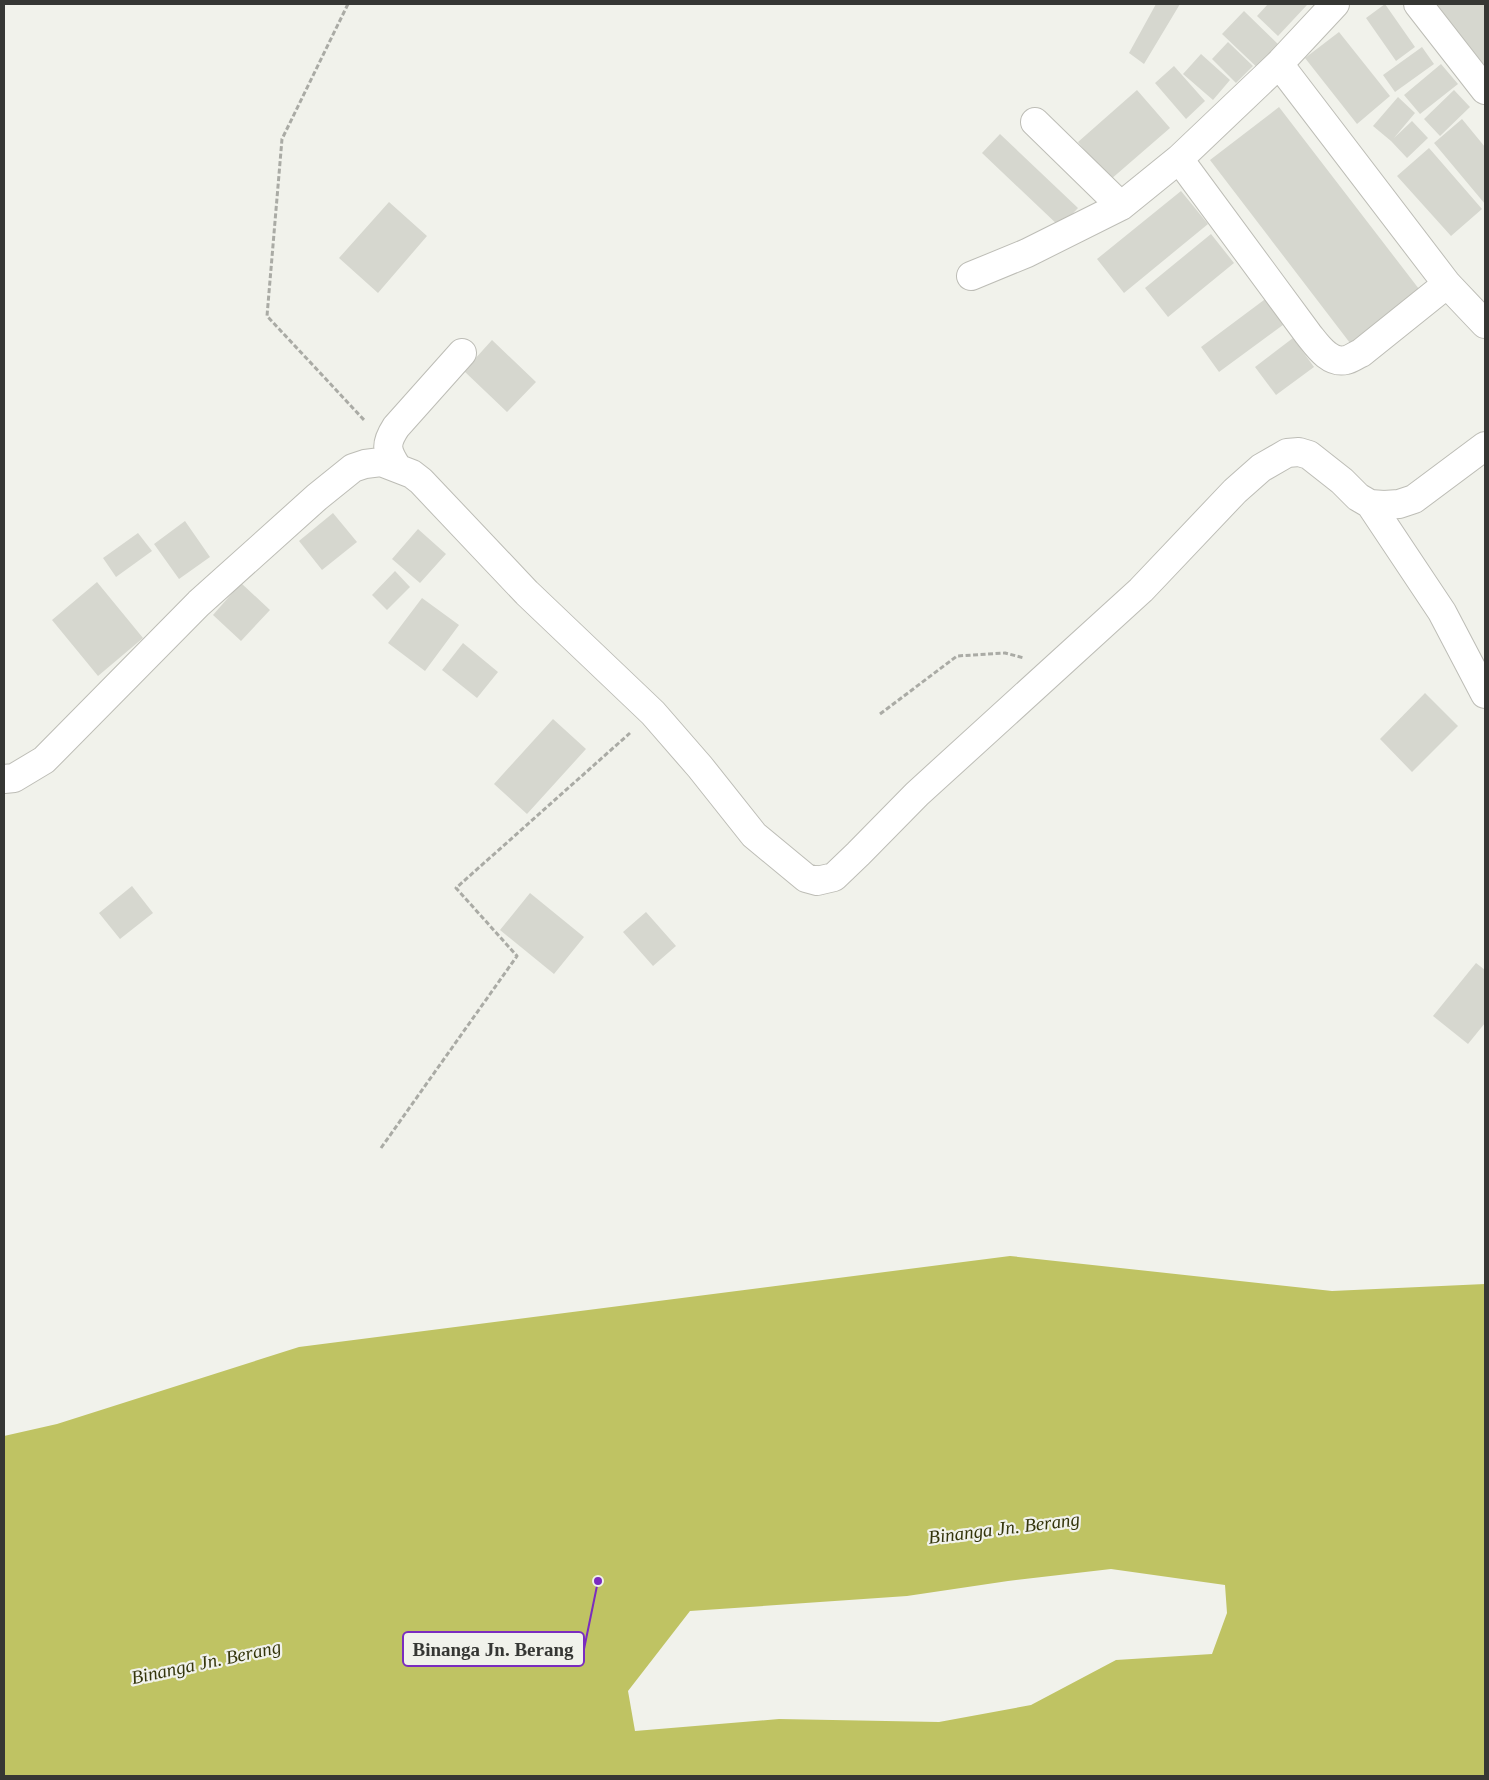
<svg xmlns="http://www.w3.org/2000/svg" width="1489" height="1780" viewBox="0 0 1489 1780" font-family="Georgia,serif">
<rect width="100%" height="100%" fill="#f1f2eb"/>
<path fill="#bfc363" fill-rule="evenodd" d="M 1010,1256 L 1332,1291 L 1485,1284 L 1485,1776 L 4,1776 L 4,1436 L 57,1424 L 299,1347 ZM 1111,1569 L 1225,1585 L 1227,1613 L 1212,1654 L 1116,1660 L 1031,1705 L 939,1722 L 779,1719 L 635,1731 L 628,1691 L 690,1611 L 907,1596 L 1008,1581 Z"/>
<path fill="#d6d7cf" d="M 1156,4 L 1180,4 L 1144,64 L 1129,53 Z
M 1268,4 L 1306,4 L 1307,5 L 1278,36 L 1257,16 Z
M 1385,4 L 1415,47 L 1396,61 L 1366,18 Z
M 1432,4 L 1485,4 L 1485,71 Z
M 1244,11 L 1284,50 L 1263,73 L 1222,34 Z
M 1339,32 L 1390,96 L 1357,124 L 1305,58 Z
M 1228,42 L 1253,66 L 1236,83 L 1212,59 Z
M 1422,47 L 1434,64 L 1395,92 L 1383,75 Z
M 1201,54 L 1230,80 L 1213,100 L 1183,74 Z
M 1441,64 L 1458,84 L 1420,114 L 1404,95 Z
M 1174,66 L 1205,101 L 1186,119 L 1155,83 Z
M 1137,90 L 1170,128 L 1110,180 L 1078,142 Z
M 1454,90 L 1470,107 L 1440,136 L 1424,119 Z
M 1398,97 L 1415,113 L 1394,138 L 1412,121 L 1428,138 L 1407,158 L 1391,141 L 1373,126 Z
M 1279,107 L 1419,289 L 1350,343 L 1210,160 Z
M 1462,119 L 1485,147 L 1485,204 L 1434,143 Z
M 1000,134 L 1078,208 L 1060,227 L 982,153 Z
M 1429,148 L 1482,209 L 1451,236 L 1397,176 Z
M 1181,191 L 1208,224 L 1124,293 L 1097,259 Z
M 389,202 L 427,236 L 378,293 L 339,258 Z
M 1211,234 L 1234,263 L 1168,317 L 1145,288 Z
M 1268,297 L 1287,322 L 1219,372 L 1201,347 Z
M 1293,338 L 1314,367 L 1276,395 L 1255,367 Z
M 492,340 L 536,382 L 507,412 L 464,371 Z
M 333,513 L 357,542 L 322,570 L 299,541 Z
M 185,521 L 210,557 L 179,579 L 154,544 Z
M 418,529 L 446,554 L 420,583 L 392,559 Z
M 138,533 L 152,551 L 116,577 L 103,558 Z
M 395,571 L 410,587 L 387,610 L 372,595 Z
M 97,582 L 143,638 L 98,676 L 52,620 Z
M 241,583 L 270,610 L 241,641 L 213,615 Z
M 422,598 L 459,625 L 425,671 L 388,643 Z
M 463,643 L 498,672 L 477,698 L 442,670 Z
M 1425,693 L 1458,726 L 1412,772 L 1380,739 Z
M 553,719 L 586,749 L 527,814 L 494,784 Z
M 132,886 L 153,913 L 120,939 L 99,913 Z
M 530,893 L 584,937 L 554,974 L 500,930 Z
M 646,912 L 676,946 L 653,966 L 623,932 Z
M 1476,963 L 1485,970 L 1485,1023 L 1468,1044 L 1433,1016 Z"/>
<g fill="none" stroke-linecap="round" stroke-linejoin="round">
<g stroke="#bdbdb6" stroke-width="30">
<path id="street" d="M 1418,4 L 1485,90
M 1279,64 L 1447,284 L 1485,324
M 1035,122 L 1121,206
M 1179,159 L 1308,334 C 1317,345 1329,364 1346,360 C 1351,359 1356,355 1361,353 L 1447,284
M 971,276 L 1027,253 L 1121,206 L 1179,159 L 1279,64 L 1335,4
M 397,467 C 386,450 385,444 396,427 L 462,353
M 1370,504 L 1442,612 L 1485,694
M 4,779 L 14,778 L 44,760 L 199,603 L 317,497 L 353,468 L 365,464 L 381,462 L 412,474 L 421,481 L 527,593 L 653,713 L 700,767 L 754,835 L 806,878 L 817,881 L 834,877 L 858,854 L 917,794 L 1141,590 L 1235,491 L 1261,468 L 1287,453 L 1299,452 L 1309,455 L 1342,481 L 1358,497 L 1370,504 L 1384,505 L 1399,504 L 1414,499 L 1485,446"/>
</g>
<path stroke="#aaaba5" stroke-width="3" stroke-dasharray="5 2.5" stroke-linecap="butt" d="M 348,4 L 282,139 L 267,316 L 365,421
M 880,714 L 957,656 L 1005,653 L 1024,658
M 381,1148 L 517,956 L 456,888 L 630,733"/>
<use href="#street" stroke="#fff" stroke-width="28"/>
</g>
<g text-anchor="middle" dominant-baseline="central" stroke-width="4.5" stroke-linejoin="round" paint-order="stroke">
<g font-size="19" font-style="italic" fill="#34350b" stroke="#f1f2eb">
<text transform="translate(1004 1528) rotate(-7)">Binanga Jn. Berang</text>
<text transform="translate(206 1662) rotate(-12)">Binanga Jn. Berang</text>
</g>
</g>
<path fill="none" stroke="#7b2cbf" stroke-width="2" d="M598 1581L584 1649"/>
<circle fill="#7b2cbf" stroke="#f1f2eb" stroke-width="2" cx="598" cy="1581" r="5"/>
<rect fill="#f1f2eb" stroke="#7b2cbf" stroke-width="2" x="403" y="1632" width="181" height="34" rx="5"/>
<g font-size="19" text-anchor="middle" font-weight="bold" fill="#363734">
<text x="493" y="1656">Binanga Jn. Berang</text>
</g>
<rect width="1489" height="1780" fill="none" stroke="#363734" stroke-width="10"/>
</svg>
